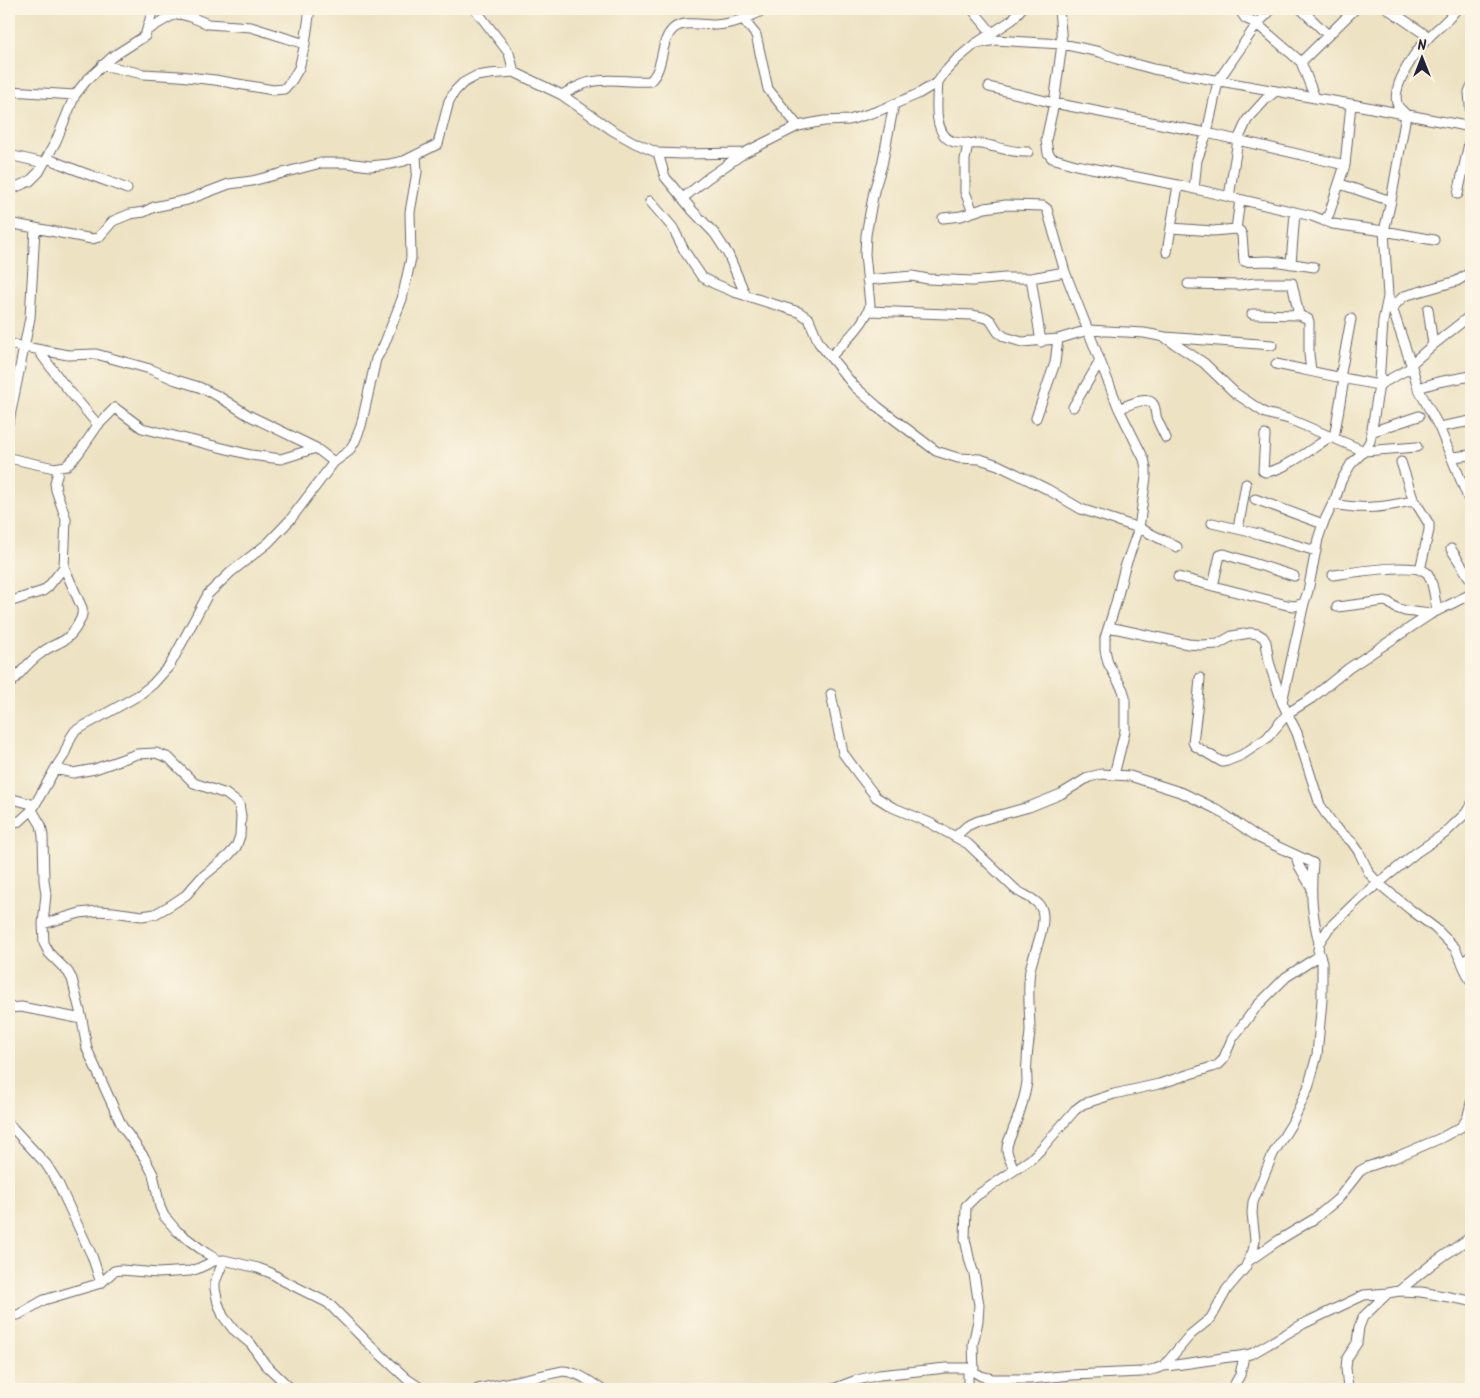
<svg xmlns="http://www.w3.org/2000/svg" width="1480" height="1398" viewBox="0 0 1480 1398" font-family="Kalam,sans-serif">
<rect width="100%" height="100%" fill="#fcf5e5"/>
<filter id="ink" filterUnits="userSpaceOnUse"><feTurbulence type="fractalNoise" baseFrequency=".02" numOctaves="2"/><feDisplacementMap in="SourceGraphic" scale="10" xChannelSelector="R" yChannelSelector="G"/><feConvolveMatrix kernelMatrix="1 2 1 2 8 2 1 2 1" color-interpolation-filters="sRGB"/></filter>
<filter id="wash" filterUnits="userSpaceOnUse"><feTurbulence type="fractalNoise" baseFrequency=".0096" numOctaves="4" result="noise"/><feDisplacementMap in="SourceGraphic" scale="20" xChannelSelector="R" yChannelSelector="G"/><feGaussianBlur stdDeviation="1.12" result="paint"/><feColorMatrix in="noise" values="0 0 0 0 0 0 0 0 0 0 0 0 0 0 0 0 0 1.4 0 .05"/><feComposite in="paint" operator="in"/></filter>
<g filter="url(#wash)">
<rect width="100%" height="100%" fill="#ede2c2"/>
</g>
<g filter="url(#ink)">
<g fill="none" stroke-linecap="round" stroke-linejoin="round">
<g stroke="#69656a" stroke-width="11">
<path id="minor" d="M 475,9 L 509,53 L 514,72
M 972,9 L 992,33
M 1059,9 L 1062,44 L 1054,103 L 1046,140 L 1048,153 L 1052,158 L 1076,165 L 1178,185 L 1312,216 L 1333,224 L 1384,231 L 1434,240
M 1239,9 L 1245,18 L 1257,24 L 1301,62 L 1315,98
M 1301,9 L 1328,35
M 1388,9 L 1429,37
M 1456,9 C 1450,20 1438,27 1429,37 C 1417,49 1389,88 1398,106 C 1400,109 1404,112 1406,115 L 1391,201 L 1384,231 L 1388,296 L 1412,367 L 1418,388 L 1439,427 L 1471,505
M 743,19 L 756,35 L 768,89 L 798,126
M 147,30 L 171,16 L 180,14 L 191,17 L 208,24 L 251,27 L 305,44
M 980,43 L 995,40 L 1062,44 L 1100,52 L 1117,59 L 1153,69 L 1315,98 L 1351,104 L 1471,127
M 1301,62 L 1355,9
M 102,65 L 143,74 L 179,76 L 215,80 L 273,90 L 284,89 L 292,80 L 299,68 L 305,44 L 310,9
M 938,82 C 937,100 932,135 954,142 C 963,144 973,143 982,144 C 998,147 1012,153 1028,152
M 989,87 L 1054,103 L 1207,133 L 1345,165
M 1471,87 L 1469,92 L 1471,118
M 9,91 L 75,95
M 562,95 C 571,90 580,84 591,82 C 610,77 631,83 650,81 C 665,68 659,42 673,29 C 683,20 703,25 715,25 C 735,24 749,17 766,9
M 968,143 L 965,160 L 965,192 L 973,212
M 658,153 L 665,177 L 693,211 L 715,234 L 728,254 L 746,296
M 9,155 L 44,163
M 47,158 C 73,170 100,178 127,189
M 1340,184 L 1391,201
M 1194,189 L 1197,160 L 1207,133 L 1218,81 L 1257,24 L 1272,9
M 9,190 L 30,181 L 39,172 L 56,141 L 75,95 L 86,81 L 112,57 L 145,36 L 153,9
M 1458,194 L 1471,134
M 1229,197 L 1238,140 L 1247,120 L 1266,99 L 1276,91
M 683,198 L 708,178 L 744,153
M 650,201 L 673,228 L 685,252 L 702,277 L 713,283 L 734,292 L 799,312 L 809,319 L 819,343 L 854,386 L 878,407 L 936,451 L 958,458 L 980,459 L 998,465 L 1047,489 L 1081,509 L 1139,528 L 1177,547
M 943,218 L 961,216 L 985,208 L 1006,205 L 1043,206 L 1047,209 L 1065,272 L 1119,409 L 1144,459 L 1146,468 L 1146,477 L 1139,528 L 1124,570 L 1116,603 L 1105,638 L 1105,650 L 1108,663 L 1123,690 L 1125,697 L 1125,731 L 1114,775
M 1324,221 L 1329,214 L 1345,165 L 1351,104
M 9,223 L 92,239 L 99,237 L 113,221 L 130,214 L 144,212 L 154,207 L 187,200 L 229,184 L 252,181 L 321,163 L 347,163 L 370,166 L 390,164 L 404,161 L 438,144 L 449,101 L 455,91 L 463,83 L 476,76 L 490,74 L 514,72 L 562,95 L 612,130 L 635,143 L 658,153 L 682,154 L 744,153 L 798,126 L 824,121 L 849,120 L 878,111 L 918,94 L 938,82 L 944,73 L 956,60 L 975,44 L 1012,20 L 1021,9
M 1171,228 L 1213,231 L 1236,229 L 1240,200
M 1236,229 L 1240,231 L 1242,235 L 1244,261 C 1249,262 1261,261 1268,261 C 1284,262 1299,265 1314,267
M 1167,252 L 1178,185
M 1291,264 L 1295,212
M 1031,278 L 1041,342
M 867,280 L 912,276 L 928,279 L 972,281 L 1005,278 L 1031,278 L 1065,272
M 1188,284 L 1239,285 L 1255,283 L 1292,283 L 1299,315
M 1393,307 L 1404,296 L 1457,281 L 1471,272
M 1428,309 L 1433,345
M 869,311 L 972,315 L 987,318 L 991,321 L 998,332 L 1005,337 L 1022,342 L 1058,339 L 1088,330 L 1144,333 L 1165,337 L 1272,345
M 1252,314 L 1299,315 L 1308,319 L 1309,322 L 1309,354 L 1311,371
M 1167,339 L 1204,363 L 1235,393 L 1265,413 L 1289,419 L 1364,451 L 1417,447
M 9,344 L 68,355 L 96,354 L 150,369 L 176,380 L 199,387 L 218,396 L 248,415 L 316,448 L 334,462
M 38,350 L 61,381 L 98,425
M 830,357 C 842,345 867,322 870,305 L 865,254 L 866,235 L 874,191 L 882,165 L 894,104
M 1276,364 C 1310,371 1344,379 1379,385 L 1383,321 L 1388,297
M 1411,364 L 1433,345 L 1471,315
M 1340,378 L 1351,319
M 1418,388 L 1438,382 L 1471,376
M 1073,407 L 1100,361
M 1119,409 C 1126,406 1147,395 1153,404 C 1156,407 1155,415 1157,419 C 1160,426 1163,432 1166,438
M 1036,418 L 1055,363 L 1058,339
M 9,421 L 30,318 L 35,229
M 1439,427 L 1471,421
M 1371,432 L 1419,416
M 1265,435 L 1263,471 L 1265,472 C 1282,472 1314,447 1330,437
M 1334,438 L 1344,379
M 1452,457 L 1471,455
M 9,458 L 54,468 L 66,466 L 78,454 L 98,425 L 115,408 L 142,428 L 251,455 L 281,459 L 316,448
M 1401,462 L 1414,502
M 1255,499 L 1323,524
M 1333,504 C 1356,508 1373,509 1397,504 C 1404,503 1410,500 1416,503 L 1429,524 L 1429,530 L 1420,570
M 1212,523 L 1259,534 L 1316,551
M 1238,529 L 1246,484
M 1451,549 L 1471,580
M 1333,575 C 1349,573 1419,561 1428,574 C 1434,584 1435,600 1437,611
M 1178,577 L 1287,605 L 1295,606 L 1304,603 L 1308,591 L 1318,539 L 1323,524 L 1336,497 L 1341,481 L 1351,464 L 1364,451 L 1370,441 L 1379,385 L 1412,367
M 1213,586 L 1220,555 L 1224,554 L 1294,576
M 9,602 L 43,591 L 48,587 L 64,567 L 66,519 L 56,490 L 55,483 L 59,468
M 1304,603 L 1282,702 L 1297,733 L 1320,805 L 1334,826 L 1352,842 L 1359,852 L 1369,873 L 1378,883 L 1411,910 L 1435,928 L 1455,948 L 1471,982
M 1337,607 L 1385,601 L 1388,602 L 1396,608 L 1405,611 L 1431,614 L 1471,594
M 1109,627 L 1188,644 L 1201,645 L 1218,644 L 1232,636 L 1250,633 L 1258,634 L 1263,637 L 1266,642 L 1269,662 L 1282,702
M 1200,678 L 1198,701 L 1193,742 L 1195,746 L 1222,762 L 1227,761 L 1242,755 L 1267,738 L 1288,713 L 1312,698 L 1349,668 L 1431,614
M 9,685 C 19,675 28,662 40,654 C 55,641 65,646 77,626 C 81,619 83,615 82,608 L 64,567
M 831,694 L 843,753 L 859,775 L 876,797 L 892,807 L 930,823 L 968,844 L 1015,889 C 1024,896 1038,899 1042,910 C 1047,926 1033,954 1030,970 C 1027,990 1030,1011 1030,1032 C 1029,1042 1027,1052 1027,1062 C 1026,1069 1027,1075 1027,1082 C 1025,1097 1019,1115 1013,1130 C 1011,1137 1006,1143 1007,1151 C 1008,1157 1012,1164 1014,1169
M 9,798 L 35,805
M 32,810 L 41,825 L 43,836 L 44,880 L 46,894 L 43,924 L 44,943 L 49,953 L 68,972 L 72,979 L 82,1019 L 87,1049 L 122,1126 L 144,1157 L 153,1174 L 160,1207 L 164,1216 L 177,1231 L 206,1253 L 218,1260
M 9,823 L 20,821 L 32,810 L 55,769 L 64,755 L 71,737 L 75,731 L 139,695 L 153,684 L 170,665 L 208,594 L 231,572 L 268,543 L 290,520 L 334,462 L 349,451 L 355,441 L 361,426 L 376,359 L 384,345 L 402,299 L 411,258 L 410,212 L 417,172 L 416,155
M 955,837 L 967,826 L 978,821 L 1029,807 L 1061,794 L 1089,777 L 1102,774 L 1114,775 L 1130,776 L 1183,793 L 1216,809 L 1259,838 L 1313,863 C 1310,893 1312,914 1319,943
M 1296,856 L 1299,866 L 1310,885
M 43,924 L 80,913 L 98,911 L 113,912 L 142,916 L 155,914 L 171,905 L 186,895 L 201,878 L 228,856 L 236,847 L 240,836 L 241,816 L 239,804 L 226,794 L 194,783 L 169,758 L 156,753 L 137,754 L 95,769 L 73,773 L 55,769
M 1463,962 L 1471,956
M 9,1008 L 21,1007 L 82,1019
M 9,1124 L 46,1164 L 58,1183 L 92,1256 L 101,1283
M 224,1260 L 215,1282 L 215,1289 L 218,1303 L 223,1316 L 233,1329 L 251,1344 L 265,1364 L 291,1389
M 1250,1260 L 1279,1240 L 1314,1219 L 1338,1199 L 1360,1171 L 1367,1167 L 1394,1158 L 1441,1138 L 1461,1127 L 1467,1119 L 1471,1103
M 1399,1291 L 1421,1292 L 1471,1301
M 9,1315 L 18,1315 L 44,1300 L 101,1283 L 114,1271 L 121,1270 L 158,1273 L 190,1271 L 197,1269 L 214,1261 L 224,1260 L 258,1268 L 271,1273 L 284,1281 L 328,1303 L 367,1342 L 407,1379 L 422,1389
M 1164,1366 C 1187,1364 1208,1360 1230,1357 C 1238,1356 1245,1356 1253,1353 L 1303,1324 L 1364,1295 L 1388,1293 L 1399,1291 L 1432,1264 L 1471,1237
M 968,1368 L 968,1389
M 974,1372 L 973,1344 L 978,1321 L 979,1305 L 974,1274 L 970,1262 L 965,1239 L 966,1206 L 976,1196 L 1031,1159 L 1042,1148 L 1075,1110 L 1083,1104 L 1114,1094 L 1159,1084 L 1218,1065 L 1223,1060 L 1232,1039 L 1257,1006 L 1286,977 L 1319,956
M 478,1389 L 563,1371 C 578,1372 589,1381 601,1389
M 833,1389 L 857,1380 L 879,1375 L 946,1368 L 968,1368 L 981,1376 L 993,1379 L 1031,1379 L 1072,1375 L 1142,1372 L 1155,1369 L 1164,1366 L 1190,1335 L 1211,1318 L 1227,1289 L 1245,1268 L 1253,1251 L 1255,1240 L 1252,1213 L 1253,1202 L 1273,1154 L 1292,1123 L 1308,1088 L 1317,1055 L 1322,1000 L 1322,962 L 1318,950 L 1319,943 L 1329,928 L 1359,899 L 1417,852 L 1444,834 L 1466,813 L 1471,805
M 1232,1389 L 1240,1375 L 1244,1356
M 1348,1389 L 1346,1368 L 1347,1358 L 1357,1343 L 1359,1327 L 1363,1317 L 1388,1293"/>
</g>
<use href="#minor" stroke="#fff" stroke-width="9"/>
</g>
</g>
<rect width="1480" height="1398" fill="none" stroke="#fcf5e5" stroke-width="30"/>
<g transform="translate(1422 58)" stroke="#fcf5e5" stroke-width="4" paint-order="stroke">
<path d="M0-4L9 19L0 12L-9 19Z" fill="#22223b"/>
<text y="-8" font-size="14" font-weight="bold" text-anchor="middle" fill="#22223b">N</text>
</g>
</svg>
